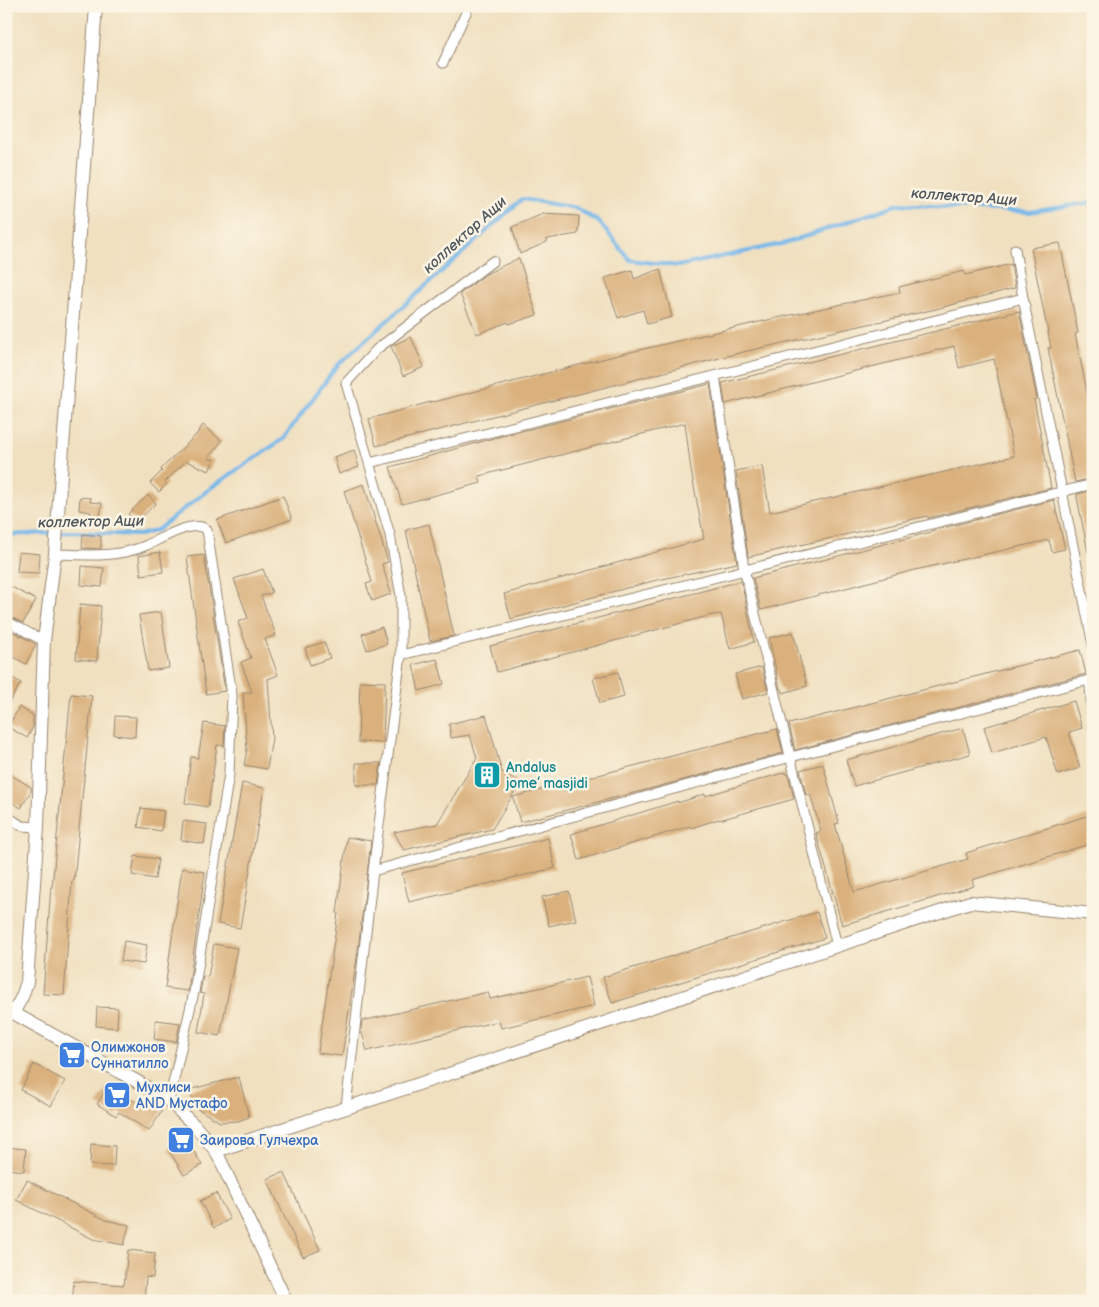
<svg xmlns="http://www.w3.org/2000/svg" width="1099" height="1307" viewBox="0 0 1099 1307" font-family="'Balsamiq Sans',sans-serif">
<rect width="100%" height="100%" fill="#fcf5e5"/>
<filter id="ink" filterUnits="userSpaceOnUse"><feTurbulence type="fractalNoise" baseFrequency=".02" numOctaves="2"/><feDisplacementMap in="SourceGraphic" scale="10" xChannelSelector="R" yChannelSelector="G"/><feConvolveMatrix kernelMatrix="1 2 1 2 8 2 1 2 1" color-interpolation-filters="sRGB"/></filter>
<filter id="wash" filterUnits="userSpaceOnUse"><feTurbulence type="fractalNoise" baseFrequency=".0096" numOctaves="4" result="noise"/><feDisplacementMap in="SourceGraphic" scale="20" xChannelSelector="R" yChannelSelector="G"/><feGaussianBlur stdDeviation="1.12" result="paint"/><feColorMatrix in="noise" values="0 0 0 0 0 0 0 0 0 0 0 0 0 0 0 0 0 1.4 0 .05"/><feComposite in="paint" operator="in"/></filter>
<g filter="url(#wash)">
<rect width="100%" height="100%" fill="#f0e0c0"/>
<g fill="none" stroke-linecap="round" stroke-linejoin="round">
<path stroke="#76b7ea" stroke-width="4" d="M 6,535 L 72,532 L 140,535 L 157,530 L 212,487 L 283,439 L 337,366 L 522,199 L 576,208 L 599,222 L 630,260 L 678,266 L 786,243 L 899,204 L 1030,212 L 1093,202"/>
</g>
<g id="blocks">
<path fill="#dab17d" d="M 543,214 L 579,216 L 578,234 L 547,239 L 547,242 L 520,254 L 512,227 Z
M 1060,243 L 1078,333 L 1075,334 L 1093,421 L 1093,478 L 1075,482 L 1048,348 L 1051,348 L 1031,248 Z
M 519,258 L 537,315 L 509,324 L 508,322 L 477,334 L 460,294 L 486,274 Z
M 1011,264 L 1015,288 L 936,309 L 743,352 L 376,446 L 369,419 L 434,401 L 434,402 L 622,354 L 772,319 L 900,292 L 899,287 L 964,271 L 965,275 Z
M 660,269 L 672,317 L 647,324 L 643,310 L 618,318 L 605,278 L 632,270 L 634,279 Z
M 1019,311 L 1037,399 L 1034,399 L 1051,488 L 928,518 L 927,516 L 748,557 L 736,471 L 762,466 L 770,512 L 1014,456 L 994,359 L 959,368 L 954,346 L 725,404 L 722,383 Z
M 411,337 L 424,367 L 403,376 L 391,346 Z
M 710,384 L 737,563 L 653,581 L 511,619 L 504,594 L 704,539 L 691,470 L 685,423 L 479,476 L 481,483 L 402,504 L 390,467 L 498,437 Z
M 203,425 L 222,441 L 208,458 L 214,460 L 209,471 L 186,461 L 165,482 L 167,484 L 159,492 L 150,483 L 162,471 L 161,469 L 196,435 Z
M 354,450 L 359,467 L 339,474 L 334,457 Z
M 364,484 L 388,562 L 382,564 L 391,594 L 372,601 L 366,584 L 372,582 L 344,491 Z
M 1093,490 L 1093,552 L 1088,552 L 1077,497 L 1077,494 Z
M 148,495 L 156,503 L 137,522 L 128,514 Z
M 283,496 L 292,519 L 226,543 L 217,520 Z
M 80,497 L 91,498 L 90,502 L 102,503 L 100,517 L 91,516 L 91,512 L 79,510 Z
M 1054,500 L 1065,549 L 1052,552 L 1049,540 L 915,570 L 761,610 L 753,578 L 931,532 L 931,531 Z
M 429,524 L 454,636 L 430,641 L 406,530 Z
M 83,534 L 101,536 L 101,549 L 82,548 Z
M 19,552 L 40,554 L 39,573 L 17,572 Z
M 160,552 L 163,572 L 141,575 L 139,556 Z
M 204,555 L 225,691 L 206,694 L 187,557 Z
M 82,566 L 104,568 L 102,587 L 81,585 Z
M 263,569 L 272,593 L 261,596 L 276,635 L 265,639 L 278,675 L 268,679 L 272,738 L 267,769 L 244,765 L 247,750 L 243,692 L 252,692 L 241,662 L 251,658 L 238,622 L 248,618 L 234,579 Z
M 741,581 L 754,642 L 730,649 L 721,614 L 712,615 L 497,672 L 490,646 Z
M 6,584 L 36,600 L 23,623 L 6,615 Z
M 80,604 L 101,606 L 97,661 L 76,659 Z
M 161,612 L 169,668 L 148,671 L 139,615 Z
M 382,627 L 387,644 L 367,650 L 362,634 Z
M 6,628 L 36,644 L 26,664 L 6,653 Z
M 793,632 L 807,686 L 783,693 L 782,689 L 780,689 L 769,638 Z
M 324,642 L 330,658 L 310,665 L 305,648 Z
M 1080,650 L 1086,674 L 795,750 L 789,724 Z
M 437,659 L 444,684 L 419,691 L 413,665 Z
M 762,667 L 768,692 L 742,699 L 735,674 Z
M 618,672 L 624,697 L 600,703 L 593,678 Z
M 6,674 L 21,683 L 6,707 Z
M 360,681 L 385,682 L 383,743 L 358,742 Z
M 71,694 L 92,696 L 74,881 L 72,881 L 64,995 L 43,994 L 51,887 L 52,887 Z
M 1074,701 L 1082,728 L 1069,732 L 1080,768 L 1058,775 L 1046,737 L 992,753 L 984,727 Z
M 19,707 L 33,715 L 33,727 L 27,738 L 8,727 Z
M 486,715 L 502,772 L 520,783 L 492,829 L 404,850 L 394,832 L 437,824 L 477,758 L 470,735 L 451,738 L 449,724 Z
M 115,716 L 136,717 L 135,737 L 114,735 Z
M 204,723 L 225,726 L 224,746 L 217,745 L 208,807 L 185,803 L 191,757 L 198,758 Z
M 963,728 L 970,754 L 854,786 L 846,760 Z
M 777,729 L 783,753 L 649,789 L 520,822 L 513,797 Z
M 356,763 L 381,763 L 378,785 L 356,785 Z
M 823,764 L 839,823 L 835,824 L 854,892 L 968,859 L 966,853 L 1093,814 L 1093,843 L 972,880 L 974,886 L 842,925 L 816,833 L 821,831 L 810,794 L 806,795 L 800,770 Z
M 6,772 L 31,787 L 31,791 L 21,808 L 6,799 Z
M 786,772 L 786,774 L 788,774 L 794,799 L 719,820 L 719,819 L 691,828 L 690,826 L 579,860 L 571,834 L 678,801 L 678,803 L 705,794 L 705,796 Z
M 242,783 L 264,788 L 240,928 L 218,924 Z
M 141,808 L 164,811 L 161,831 L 138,827 Z
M 183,821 L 207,824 L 204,844 L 181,840 Z
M 347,837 L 371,841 L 358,951 L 342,1056 L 318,1053 L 338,913 L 337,913 Z
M 548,838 L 555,868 L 409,902 L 402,873 Z
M 135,856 L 158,859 L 155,879 L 132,875 Z
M 182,868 L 205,872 L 188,991 L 165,988 Z
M 569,891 L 576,920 L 549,926 L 542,897 Z
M 817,912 L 825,938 L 612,1003 L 603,977 Z
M 124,941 L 147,945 L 144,964 L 121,961 Z
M 214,944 L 237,948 L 220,1036 L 198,1032 L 204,994 L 200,993 L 203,976 L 208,977 Z
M 587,977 L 594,1006 L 501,1028 L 499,1021 L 367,1051 L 361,1029 L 362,1021 L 488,992 L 490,999 Z
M 97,1007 L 118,1008 L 117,1028 L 96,1026 Z
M 156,1020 L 180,1023 L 176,1042 L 154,1039 Z
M 34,1064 L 65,1081 L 51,1106 L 21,1090 Z
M 239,1077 L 249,1117 L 238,1121 L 220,1122 L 198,1109 L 188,1090 Z
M 108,1086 L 138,1103 L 141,1098 L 162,1111 L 149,1131 L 119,1112 L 116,1116 L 97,1104 Z
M 186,1138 L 202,1165 L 184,1175 L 168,1149 Z
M 91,1144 L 115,1146 L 114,1166 L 90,1165 Z
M 6,1147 L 26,1149 L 24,1171 L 6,1169 Z
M 284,1172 L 320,1250 L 303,1257 L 267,1179 Z
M 27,1180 L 106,1220 L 129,1225 L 124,1245 L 93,1239 L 16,1200 Z
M 216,1193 L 230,1219 L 214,1228 L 200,1201 Z
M 128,1250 L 155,1253 L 153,1278 L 146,1277 L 144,1301 L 72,1301 L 74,1281 L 124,1285 Z"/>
</g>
</g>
<g filter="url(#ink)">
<use href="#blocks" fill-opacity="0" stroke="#96856f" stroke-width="1"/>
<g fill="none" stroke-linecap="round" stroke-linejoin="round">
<g stroke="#96856f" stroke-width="11">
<path id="street" d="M 443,63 L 469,6
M 1015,249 L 1023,298 L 1093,645
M 715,376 L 744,569 L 837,946
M 369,463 L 1023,298
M 55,554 C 85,555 119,558 147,545 C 161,539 195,518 207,530 L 232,695 L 229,774 L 194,992 L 169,1101
M 6,621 L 44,641
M 401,655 L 1093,484
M 1093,682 L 1090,686 L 1093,726
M 6,816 L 22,826 L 38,827
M 373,871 L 791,757 L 1093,679
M 346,1107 L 373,871 L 401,655 L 401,596 L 390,535 L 346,383 L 377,349 L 493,261"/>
</g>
<g stroke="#96856f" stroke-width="14">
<path id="secondary" d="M 6,1009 L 138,1082 L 169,1101 L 194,1125 L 216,1151 L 286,1301
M 13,1013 L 22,997 L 27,982 L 38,827 L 44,641 L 55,554 L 96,6
M 216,1151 L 970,902 L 1093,914"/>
</g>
<use href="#street" stroke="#fff" stroke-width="9"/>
<use href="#secondary" stroke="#fff" stroke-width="12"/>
</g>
</g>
<defs>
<g id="building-square" transform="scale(1.4375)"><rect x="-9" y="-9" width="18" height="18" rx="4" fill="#0f9aa8" stroke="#fcf5e5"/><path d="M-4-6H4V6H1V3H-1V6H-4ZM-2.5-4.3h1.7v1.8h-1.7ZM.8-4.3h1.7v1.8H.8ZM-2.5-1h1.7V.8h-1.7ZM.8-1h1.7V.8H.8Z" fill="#fff"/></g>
<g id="supermarket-square" transform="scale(1.4375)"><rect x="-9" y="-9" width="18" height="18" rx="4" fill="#3f7fe0" stroke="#fcf5e5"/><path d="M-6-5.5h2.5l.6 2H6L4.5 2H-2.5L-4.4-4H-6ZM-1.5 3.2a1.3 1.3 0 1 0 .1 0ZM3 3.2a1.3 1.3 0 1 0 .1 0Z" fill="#fff"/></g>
</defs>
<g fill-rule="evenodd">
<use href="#building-square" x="487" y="775"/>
<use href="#supermarket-square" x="72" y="1055"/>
<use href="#supermarket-square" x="117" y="1095"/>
<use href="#supermarket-square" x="181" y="1140"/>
</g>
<g text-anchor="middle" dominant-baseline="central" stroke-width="5" stroke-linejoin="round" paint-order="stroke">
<g font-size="14" fill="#0d838f" stroke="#fcf5e5" text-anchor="start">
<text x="506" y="767">Andalus<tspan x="506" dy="16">jome’ masjidi</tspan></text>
</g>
<g font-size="14" fill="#366cbe" stroke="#fcf5e5" text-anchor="start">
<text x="91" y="1047">Олимжонов<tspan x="91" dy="16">Суннатилло</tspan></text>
<text x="136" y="1087">Мухлиси<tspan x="136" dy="16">AND Мустафо</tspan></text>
<text x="200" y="1140">Заирова Гулчехра</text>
</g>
<g font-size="15" font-style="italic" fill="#4d545b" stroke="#fcf5e5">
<text transform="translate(964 197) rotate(4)">коллектор Ащи</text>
<text transform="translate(465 235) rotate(-42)">коллектор Ащи</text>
<text transform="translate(91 522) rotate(-1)">коллектор Ащи</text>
</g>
</g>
<rect width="1099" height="1307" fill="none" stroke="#fcf5e5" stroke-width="25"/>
</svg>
